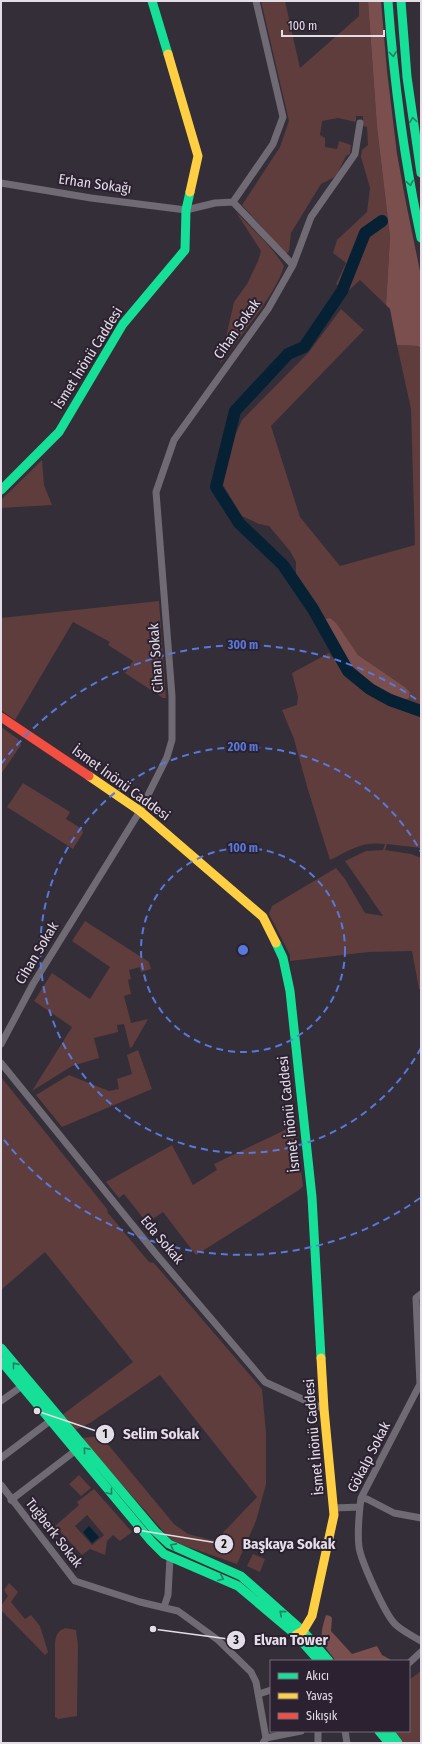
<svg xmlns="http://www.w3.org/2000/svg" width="422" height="1744" viewBox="0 0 422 1744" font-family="'Fira Sans Condensed',sans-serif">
<rect width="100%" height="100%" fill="#342e38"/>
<path fill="#5e3d3c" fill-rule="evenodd" d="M 261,1 L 285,1 L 300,68 L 359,16 L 359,1 L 368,1 L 377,127 L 390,237 L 386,305 L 360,280 L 346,293 L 336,284 L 346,263 L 333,253 L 337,240 L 367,212 L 370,188 L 361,157 L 362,150 L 368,145 L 367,127 L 363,126 L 363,116 L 356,116 L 356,122 L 338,118 L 322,121 L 320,135 L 325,138 L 325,147 L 337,149 L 339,141 L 351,145 L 350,154 L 346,156 L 337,174 L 333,178 L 321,184 L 291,233 L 289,251 L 286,254 L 242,205 L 280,147 L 289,121 Z
M 236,212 C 252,229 272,246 284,266 C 277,293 237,340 220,364 L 234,302 L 247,284 L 258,261 L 261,251 Z
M 341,309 L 364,330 L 271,426 L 300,517 L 340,566 L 415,545 L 411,409 L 397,345 L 418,346 L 421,348 L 421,709 L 403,701 L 409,698 L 410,692 L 405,687 L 358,655 L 330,618 L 324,619 L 296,574 L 296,562 L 290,551 L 269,526 L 259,524 L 242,516 L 223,485 L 236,433 L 242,420 L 309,352 Z
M 42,460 L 44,485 L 52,505 L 1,508 L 1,500 Z
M 159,601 L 166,698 L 163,698 L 125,673 L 133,661 L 108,645 L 110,642 L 73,622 L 15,720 L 1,710 L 1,618 Z
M 329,653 L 350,678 L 389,705 L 421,713 L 421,848 L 387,844 L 385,850 L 411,854 L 421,858 L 421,989 L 419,989 L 412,951 L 369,952 L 290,961 L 290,955 L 269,914 L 272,906 L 336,868 L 345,879 L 365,913 L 383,916 L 345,861 L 366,851 L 383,850 L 385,844 C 362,841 350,850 330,860 L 308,790 L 294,739 L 282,710 L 297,705 L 298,697 L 292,673 Z
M 1,727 L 18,739 L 21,745 L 1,774 Z
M 23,783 L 70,812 L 66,819 L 82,829 L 83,833 L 73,849 L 7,807 Z
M 85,921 L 149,962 L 151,969 L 141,972 L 140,967 L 129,970 L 131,979 L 128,980 L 131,994 L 124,996 L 131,1023 L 148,1019 L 132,1047 L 130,1048 L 124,1024 L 117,1025 L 118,1032 L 94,1038 L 99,1058 L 72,1066 L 32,1091 L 72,1027 L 34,1001 L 52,973 L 90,999 L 110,967 L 72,941 Z
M 138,1050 L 152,1089 L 62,1127 L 36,1095 L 69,1075 L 109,1091 L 119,1089 L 117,1079 L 132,1074 L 127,1055 Z
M 1,1077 L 107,1209 L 108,1213 L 149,1262 L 154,1263 L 262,1389 L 266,1433 L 266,1484 L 256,1521 L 237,1564 L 177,1543 L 169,1538 L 81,1438 L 101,1436 L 174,1524 L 188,1534 L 215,1541 L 257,1497 L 160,1375 L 90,1423 L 75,1430 L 62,1415 L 133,1362 L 45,1252 L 1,1290 Z
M 294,1107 L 303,1186 L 299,1190 L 196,1255 L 163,1212 L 147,1223 L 124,1194 L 119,1198 L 106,1182 L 172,1145 L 193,1185 L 217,1170 L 214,1164 L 287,1129 L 285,1113 Z
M 79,1475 L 91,1488 L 81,1496 L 69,1484 Z
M 94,1489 L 132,1532 L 120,1541 L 113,1535 L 107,1541 L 105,1555 L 90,1549 L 82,1555 L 55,1526 L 79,1505 L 77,1502 ZM 87,1515 L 104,1535 L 92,1545 L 75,1526 Z
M 253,1554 L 265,1559 L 260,1572 L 247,1566 Z
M 9,1583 L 18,1592 L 11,1602 L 25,1619 L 31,1615 L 40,1626 L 48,1652 L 45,1655 L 1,1610 L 1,1606 L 8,1596 L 4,1590 Z
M 65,1628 L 76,1630 L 78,1645 L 77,1716 L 58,1719 L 55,1717 L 55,1643 C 56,1634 58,1631 65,1628 Z
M 421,1671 L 421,1743 L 401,1743 L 394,1731 L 409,1731 L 409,1680 Z"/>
<path fill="#7b4f4e" d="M 368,1 L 381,1 L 387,71 L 397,154 L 406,203 L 421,276 L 421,348 L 418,346 L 397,345 L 390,309 L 386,305 L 390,237 L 377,127 Z
M 330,618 L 336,623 L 358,655 L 405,687 L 410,692 L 409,698 L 403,701 L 394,699 L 373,688 L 349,668 L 324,619 Z
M 326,1615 L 330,1616 L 332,1618 L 331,1631 L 352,1654 L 377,1646 L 382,1655 L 393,1661 L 336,1661 C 321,1642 318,1640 326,1615 Z"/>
<path fill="#062134" d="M 89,1526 L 99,1537 L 92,1543 L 83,1532 Z"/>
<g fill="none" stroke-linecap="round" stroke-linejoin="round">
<path stroke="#062134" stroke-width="12" d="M 382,221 L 365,233 L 342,291 L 304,347 L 288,354 L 235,411 L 216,487 L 239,523 L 283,565 L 313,609 L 348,671 L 370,689 L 390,700 L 421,711"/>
<path stroke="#706a74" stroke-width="7" d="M 1,183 L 91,198 L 186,210 L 215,203 L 233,202 L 293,265 L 268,309 L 174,440 L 156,492 L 172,696 L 172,740 L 167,757 L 140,811 L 33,984 L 1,1044
M 233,202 L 273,144 L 283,117 L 256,1
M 293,265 L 311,217 L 355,154 L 360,123
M 1,1063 L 156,1254 L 265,1382 L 324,1409
M 421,1294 L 416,1298 L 420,1384 L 361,1498 C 359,1514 357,1531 359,1547 C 361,1561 385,1614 395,1624 C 402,1631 413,1636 421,1641
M 1,1401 L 25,1384
M 1,1458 L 50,1421
M 1,1485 L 75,1581 L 140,1602 L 178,1611 L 218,1640 L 251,1672 L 256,1682 L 266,1738
M 361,1498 L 367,1499 L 394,1513 L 421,1518
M 11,1500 L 75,1451
M 334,1508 L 360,1507
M 164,1607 L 168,1595 L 170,1557
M 409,1663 L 421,1652
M 259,1694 L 271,1690
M 318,1731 L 318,1743
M 345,1731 L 347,1743
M 263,1743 L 266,1738 L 301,1731"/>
<path stroke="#16e098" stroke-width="9" d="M 152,1 L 168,54
M 388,1 C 394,81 404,160 421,238
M 401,1 L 407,77 L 421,173
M 1,490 L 59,432 L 123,324 L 185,250 L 186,210 L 190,192
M 276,943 L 283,958 L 290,991 L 312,1197 L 321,1358
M 1,1348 L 155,1531 L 169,1544 L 241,1576 L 303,1631 L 329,1661
M 1,1361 L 151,1541 L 164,1554 L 238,1586 L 296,1635 L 319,1661
M 379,1731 L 389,1743
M 389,1731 L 398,1743"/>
<path stroke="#ffcf43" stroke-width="9" d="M 168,54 L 198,156 L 190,192
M 89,776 L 140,811 L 263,917 L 276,943
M 296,1635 L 303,1631 L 312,1616 L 334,1515 L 324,1409 L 321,1358"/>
<path stroke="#f24e42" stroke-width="9" d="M 1,717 L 89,776"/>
</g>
<defs><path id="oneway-chevron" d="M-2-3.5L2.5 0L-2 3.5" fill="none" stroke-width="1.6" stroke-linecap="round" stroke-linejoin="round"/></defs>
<g stroke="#208064">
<use href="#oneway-chevron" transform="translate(393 54) rotate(84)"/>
<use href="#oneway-chevron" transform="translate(413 120) rotate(-98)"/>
<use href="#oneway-chevron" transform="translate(410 183) rotate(80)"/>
<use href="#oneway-chevron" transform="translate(15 1365) rotate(-129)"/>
<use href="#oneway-chevron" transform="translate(86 1450) rotate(-130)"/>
<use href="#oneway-chevron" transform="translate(110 1492) rotate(50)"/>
<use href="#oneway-chevron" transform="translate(173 1546) rotate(-152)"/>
<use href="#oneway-chevron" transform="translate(221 1578) rotate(23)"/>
<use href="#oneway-chevron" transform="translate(282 1613) rotate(-139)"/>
</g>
<g fill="none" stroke="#5879dc" stroke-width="2" stroke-dasharray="7 5">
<circle cx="243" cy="950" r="102"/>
<path d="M421 1048A203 203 0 1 1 421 852"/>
<path d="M420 1198A305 305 0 0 1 1 1136M1 764A305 305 0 0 1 420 702"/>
</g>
<g text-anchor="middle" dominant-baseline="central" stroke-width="4" stroke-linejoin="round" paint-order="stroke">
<g font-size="14" fill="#e3dde7" stroke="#2b2130">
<text transform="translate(95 184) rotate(8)">Erhan Sokağı</text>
<text transform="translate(237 329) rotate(-55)">Cihan Sokak</text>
<text transform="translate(88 358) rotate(-58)">İsmet İnönü Caddesi</text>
<text transform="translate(156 658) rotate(-94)">Cihan Sokak</text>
<text transform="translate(121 783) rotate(36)">İsmet İnönü Caddesi</text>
<text transform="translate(37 953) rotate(-59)">Cihan Sokak</text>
<text transform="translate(289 1114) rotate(-96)">İsmet İnönü Caddesi</text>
<text transform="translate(162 1240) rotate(50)">Eda Sokak</text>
<text transform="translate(314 1437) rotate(-95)">İsmet İnönü Caddesi</text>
<text transform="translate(369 1457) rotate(-63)">Gökalp Sokak</text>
<text transform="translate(54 1533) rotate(52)">Tuğberk Sokak</text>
</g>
</g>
<circle cx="243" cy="950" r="6" fill="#5879dc" stroke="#2b2130" stroke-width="2"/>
<g font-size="12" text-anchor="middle" font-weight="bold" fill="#5879dc" stroke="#2b2130" stroke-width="4" stroke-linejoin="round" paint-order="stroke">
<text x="243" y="649">300 m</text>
<text x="243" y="751">200 m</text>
<text x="243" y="852">100 m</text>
</g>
<path fill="none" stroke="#e3dde7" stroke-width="1.5" d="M37 1411L105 1434M137 1530L224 1544M153 1629L236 1640"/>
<g fill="#e3dde7" stroke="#2b2130" stroke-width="1.5">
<circle cx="37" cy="1411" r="4"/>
<circle cx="137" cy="1530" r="4"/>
<circle cx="153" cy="1629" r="4"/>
<circle cx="105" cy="1434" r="10"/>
<circle cx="224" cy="1544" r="10"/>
<circle cx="236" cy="1640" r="10"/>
</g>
<g font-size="12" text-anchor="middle" font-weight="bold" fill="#111">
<text x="105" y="1438">1</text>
<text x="224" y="1548">2</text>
<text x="236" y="1644">3</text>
</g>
<g font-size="15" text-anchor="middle" font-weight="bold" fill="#e3dde7" stroke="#2b2130" stroke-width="4" stroke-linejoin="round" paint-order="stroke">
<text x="161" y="1439">Selim Sokak</text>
<text x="289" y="1549">Başkaya Sokak</text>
<text x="291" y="1645">Elvan Tower</text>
</g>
<rect width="422" height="1744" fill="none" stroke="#e3dde7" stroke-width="4"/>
<rect x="270" y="1660" width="140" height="72" fill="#2b2130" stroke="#756c79"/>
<rect x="278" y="1673" width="20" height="6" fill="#16e098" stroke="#756c79"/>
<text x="306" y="1680" font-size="12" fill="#e3dde7">Akıcı</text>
<rect x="278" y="1693" width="20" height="6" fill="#ffcf43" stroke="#756c79"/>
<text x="306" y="1700" font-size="12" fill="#e3dde7">Yavaş</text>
<rect x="278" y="1713" width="20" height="6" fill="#f24e42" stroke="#756c79"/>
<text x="306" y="1720" font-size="12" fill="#e3dde7">Sıkışık</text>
<path d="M282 30v6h102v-6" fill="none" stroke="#e3dde7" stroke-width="2"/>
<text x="288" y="30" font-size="12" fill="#e3dde7" stroke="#2b2130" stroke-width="3" paint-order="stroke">100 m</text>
</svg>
